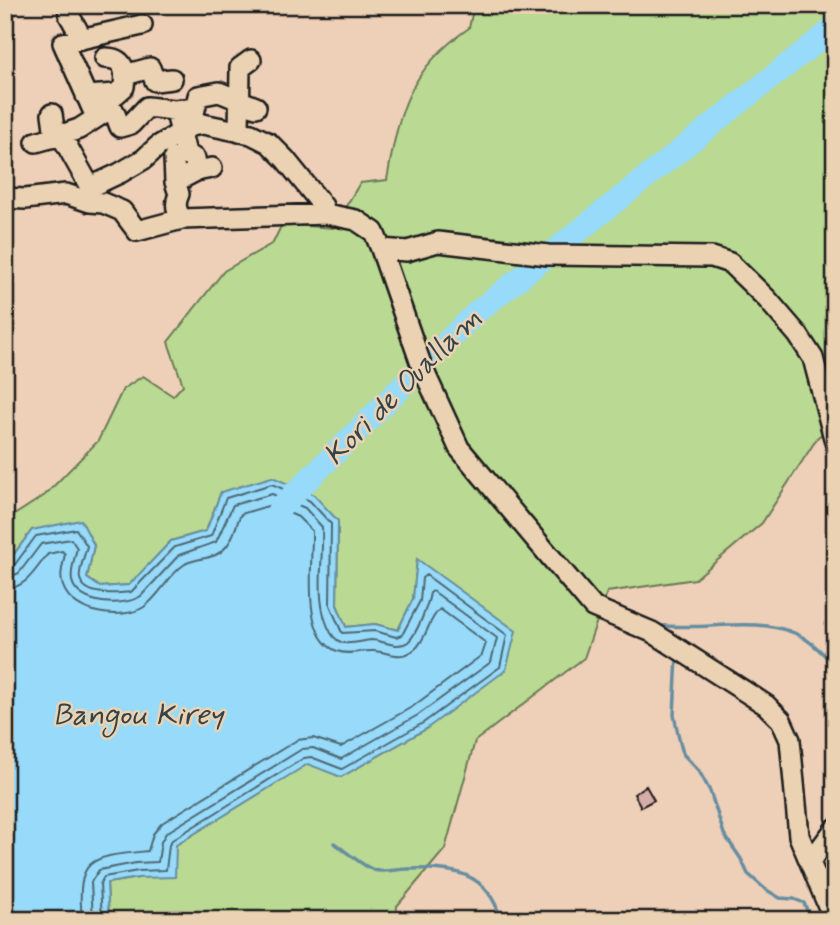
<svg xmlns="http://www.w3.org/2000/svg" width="840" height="925" viewBox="0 0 840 925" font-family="Mynerve,sans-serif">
<rect width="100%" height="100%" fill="#eecfb7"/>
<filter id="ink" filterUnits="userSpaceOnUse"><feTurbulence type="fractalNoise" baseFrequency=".0143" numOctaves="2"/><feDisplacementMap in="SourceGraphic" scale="14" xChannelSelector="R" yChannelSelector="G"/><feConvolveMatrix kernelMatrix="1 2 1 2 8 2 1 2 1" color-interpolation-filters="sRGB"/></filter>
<g filter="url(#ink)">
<path fill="#bad992" stroke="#6b7a57" stroke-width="2" d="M 474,5 L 835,5 L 835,424 L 818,437 L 762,523 L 695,579 L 607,592 L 584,658 L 475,741 L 445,849 L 397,906 L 396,920 L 109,920 L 107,883 L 138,878 L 176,845 L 308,763 L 341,777 L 426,729 L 417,560 L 413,599 L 398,630 L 375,624 L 346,627 L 337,605 L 338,521 L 221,492 L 206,531 L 171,541 L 130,585 L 100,587 L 87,578 L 94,545 L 32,530 L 5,566 L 5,521 L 45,495 L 98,441 L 123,389 L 143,376 L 173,396 L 183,385 L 168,342 L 224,271 L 273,243 L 282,224 L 333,228 L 360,183 L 387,180 C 399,111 408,70 469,28 Z"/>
<path fill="#97daf9" stroke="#668ea1" stroke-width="2" d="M 272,477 L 314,495 L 338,521 L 337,605 L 346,627 L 375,624 L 398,630 L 413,599 L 417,559 L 516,631 L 506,670 L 426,729 L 341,777 L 308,764 L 176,845 L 175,877 L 138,878 L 107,883 L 109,920 L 5,920 L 5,566 L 32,530 L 81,520 L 94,545 L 87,578 L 100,587 L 129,585 L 171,541 L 206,531 L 221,492 Z"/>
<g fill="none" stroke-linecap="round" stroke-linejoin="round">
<path stroke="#4d6874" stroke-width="2" d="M 5,570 L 13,567 L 36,536 L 76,529 L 87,546 C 85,555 78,571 80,579 C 86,598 117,593 131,592 L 175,547 L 211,536 L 226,498 L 272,484 L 310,501 L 331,524 L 330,605 L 342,633 L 375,631 L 396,637 L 402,635 L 420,601 L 422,578 L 426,575 L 507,635 L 500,667 L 423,723 L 342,769 L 311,757 L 304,758 L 172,840 L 169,845 L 166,870 L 138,871 L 104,877 L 100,884 L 102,920
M 5,579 L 19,573 L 41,544 L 71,539 L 77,548 C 75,557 70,571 72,581 C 78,606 124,607 141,596 L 179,555 L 216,542 L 233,505 L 272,494 L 305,508 L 322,527 C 324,562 313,601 331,633 C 334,638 339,642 344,643 C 353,644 362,641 371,640 C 383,640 396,650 408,642 C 417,634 428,605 430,593 L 433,591 L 497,638 L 491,662 L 418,715 L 341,759 L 313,748 L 302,749 L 166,833 L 161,842 L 158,862 L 136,863 L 99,870 L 91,882 L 93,920
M 5,589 C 27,588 35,569 48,554 L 62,551 L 65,554 C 63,565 59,576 63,586 C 72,614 122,621 144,607 C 160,596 169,574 185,564 C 198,557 215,560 225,548 C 234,539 236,524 241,514 L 271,505 L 298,517 L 312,531 C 313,562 300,637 337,651 C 349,656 361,650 374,651 C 389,652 401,661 415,649 C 427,639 428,619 440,609 L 486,643 L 482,655 L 412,707 L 341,747 L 313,738 L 297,740 L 162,823 L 153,834 L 148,851 C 90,857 76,856 82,920"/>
<path stroke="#668ea1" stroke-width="3.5" d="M 657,625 C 704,632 753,615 797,634 C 812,641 823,654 835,665
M 677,656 L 674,715 L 678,734 L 683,754 L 699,771 L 710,791 L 724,834 L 741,859 L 748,874 L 765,889 L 780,898 L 794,899 L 804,903 L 811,920
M 334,843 C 344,850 364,867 374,870 C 383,873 398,869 407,869 C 452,867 488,871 501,920"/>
<path stroke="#97daf9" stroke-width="23" d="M 279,509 L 477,312 L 835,27"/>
</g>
<path fill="#d6ada7" stroke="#1c1c1c" stroke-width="2" d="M 646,786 L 654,800 L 641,807 L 634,794 Z"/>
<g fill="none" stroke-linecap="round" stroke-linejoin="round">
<g stroke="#1c1c1c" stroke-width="24">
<path id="minor" d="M 68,5 L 69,15 L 82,38
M 125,75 L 150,68 L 155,81 L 172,79
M 86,96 L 116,94 L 124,87 C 126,70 124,58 105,58
M 52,114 L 54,129 L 61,135
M 96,117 L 63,43 L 142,25
M 193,118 L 198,96 L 219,92 L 256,107
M 178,121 L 186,153 L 195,159 L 196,171 L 212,168
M 239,132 L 240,68 L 251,60
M 36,142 L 61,135
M 186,153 L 174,158 L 175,182 L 196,171
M 175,182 L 179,194 C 175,203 175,210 182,219
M 90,187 L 61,135 L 79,129 L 110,109 L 114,111 L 120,127 L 131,124 L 147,107 L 174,110 L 195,108
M 5,198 L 25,199 L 66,194 L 90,202 L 103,203 L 122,211 L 137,231 L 182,219 L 326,214 L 356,220 L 374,232 L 381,249 L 422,367 L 459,448 L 553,560 L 593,607 L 652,632 L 766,705 L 781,720 L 790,740 L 799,836 L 834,920
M 90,202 L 90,187 L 120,173 L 144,159 L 158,146 L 191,126 L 203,124 L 251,134 L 269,143 L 285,159 L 323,206 L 326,214
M 381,249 L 407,251 L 438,242 L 548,255 L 712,257 L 730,263 L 767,299 L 798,335 L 813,358 L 835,442
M 809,860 L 817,853 L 835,829"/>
</g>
<use href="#minor" stroke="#ead2b2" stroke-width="19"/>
</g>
</g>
<g text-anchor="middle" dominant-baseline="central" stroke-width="5" stroke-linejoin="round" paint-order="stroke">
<g font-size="30" font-style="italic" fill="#354248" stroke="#ead2b2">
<text transform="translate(403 387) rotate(-45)">Kori de Ouallam</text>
<text x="138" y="715">Bangou Kirey</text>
</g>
</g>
<rect width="840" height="925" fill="none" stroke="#ead2b2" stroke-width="28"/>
<rect x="14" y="14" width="812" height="897" fill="none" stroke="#1c1c1c" stroke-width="2.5" filter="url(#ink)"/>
</svg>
